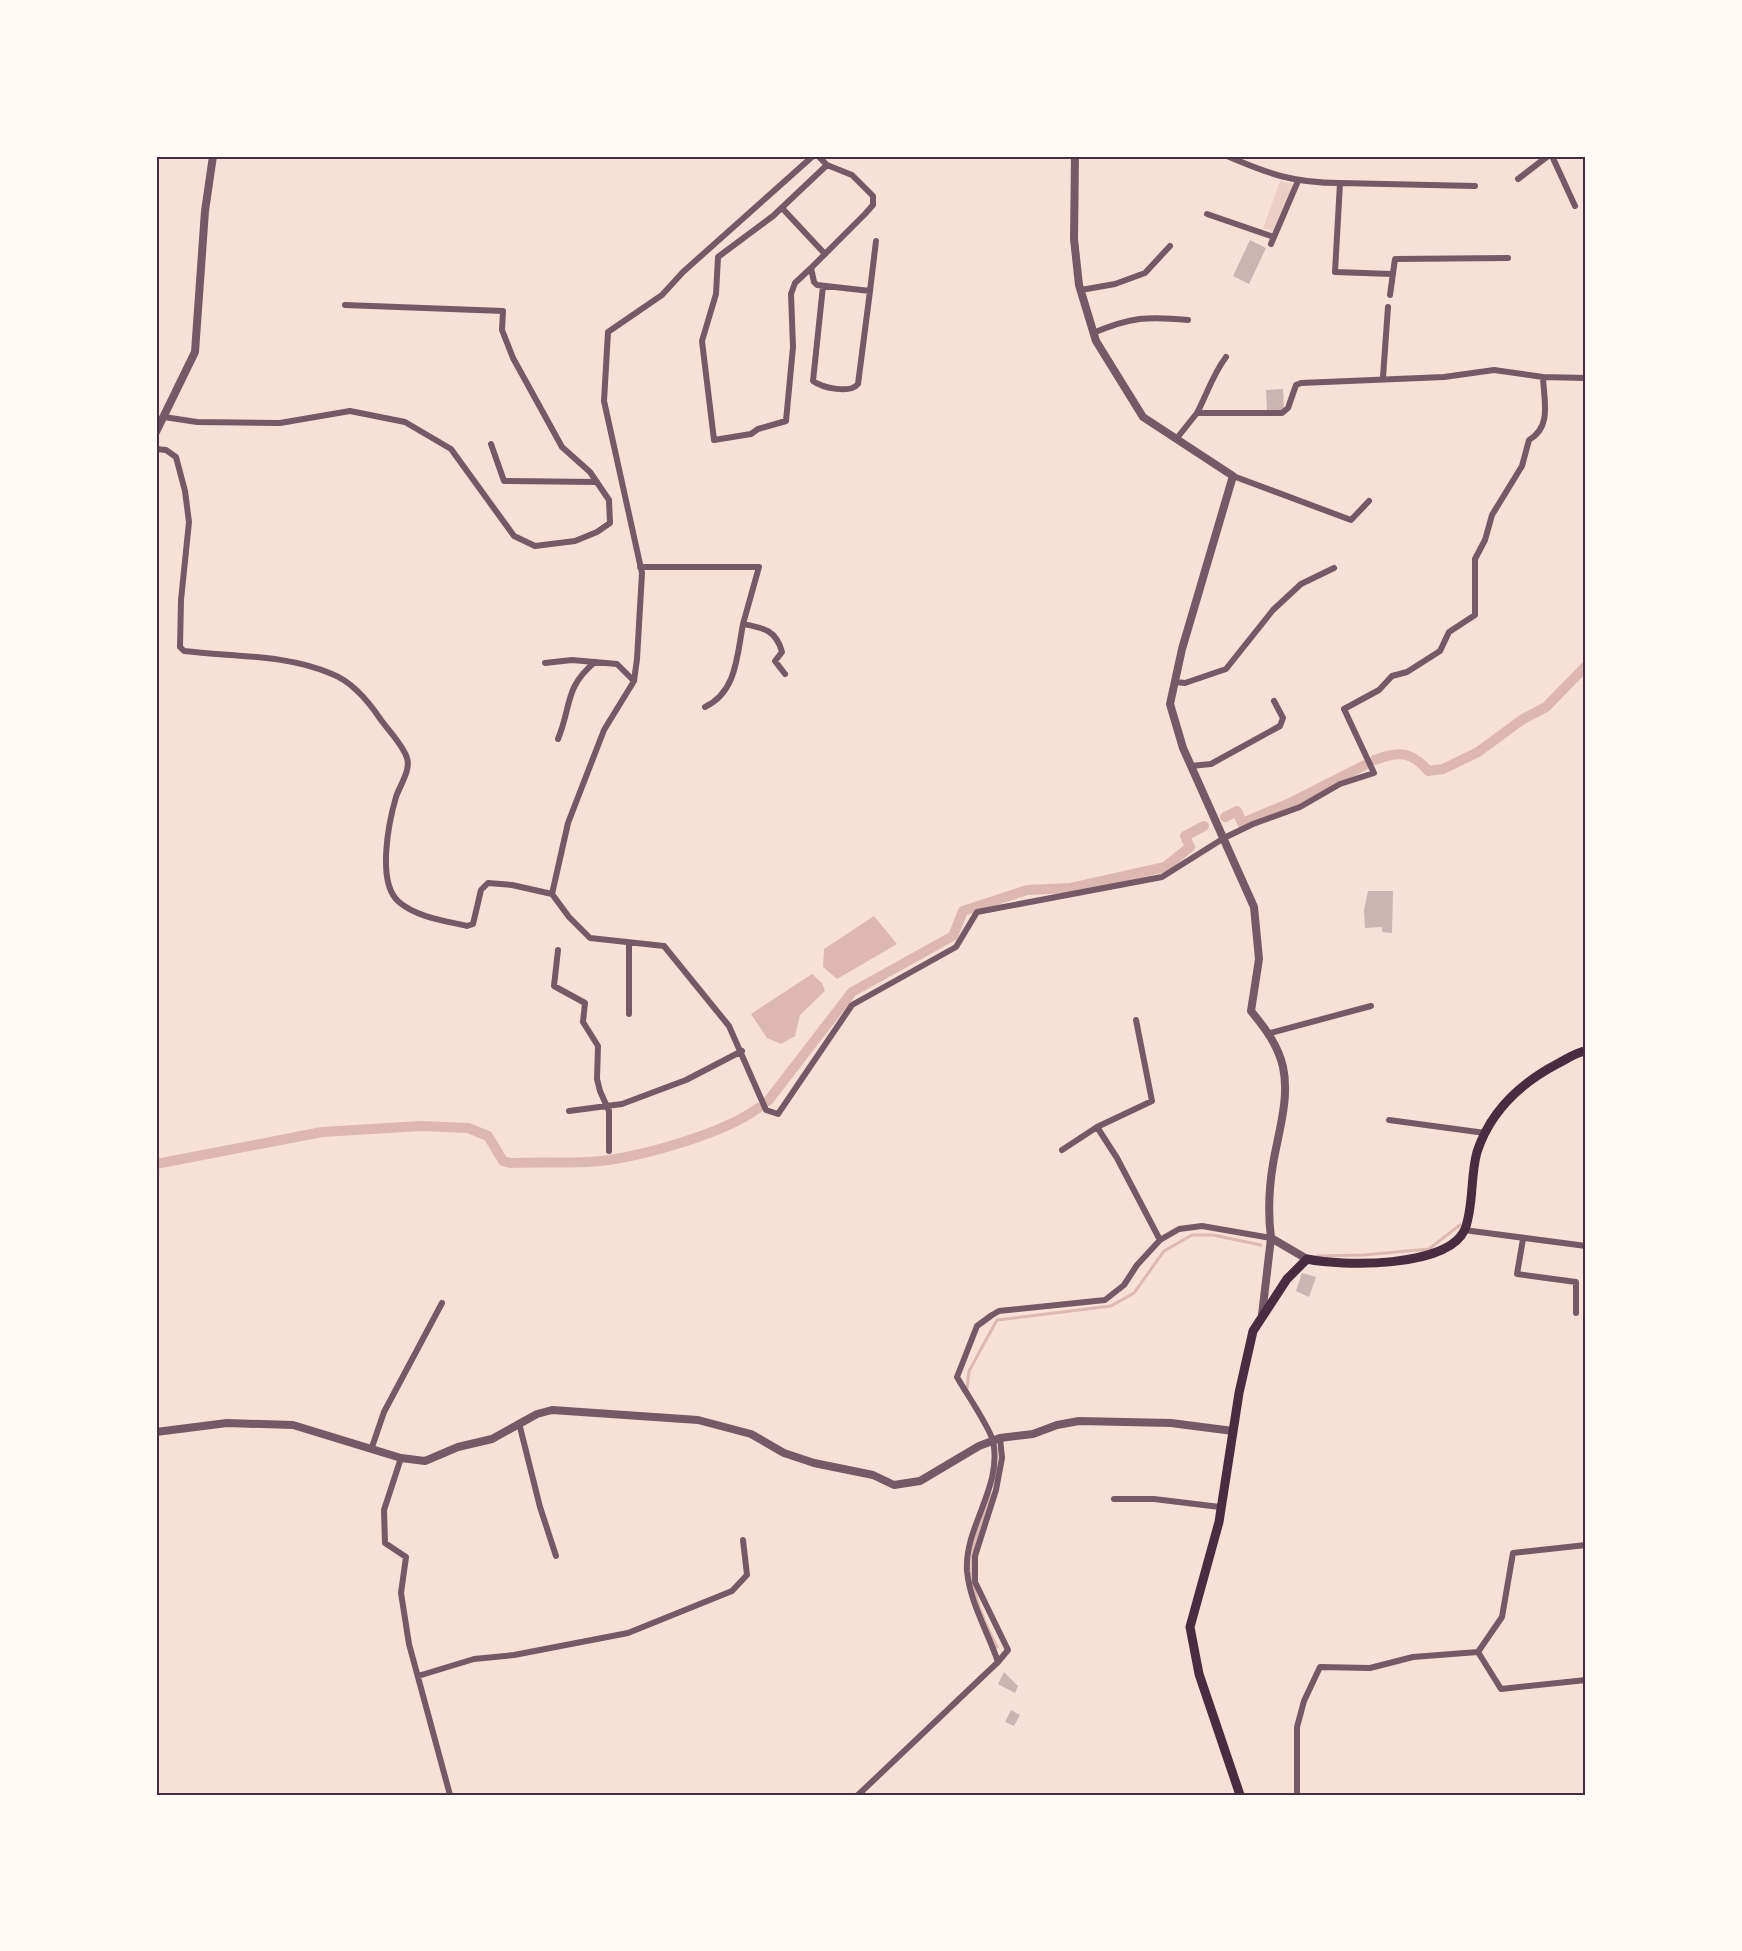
<svg xmlns="http://www.w3.org/2000/svg" width="1742" height="1951" viewBox="0 0 1742 1951" font-family="'Roboto Condensed',sans-serif">
<rect width="100%" height="100%" fill="#f7e1d7"/>
<path fill="#ebcfc5" d="M 1280,181 L 1293,184 L 1275,232 L 1263,228 Z"/>
<path fill="#dcb8b0" d="M 874,916 L 897,944 L 837,979 L 823,967 L 824,949 Z
M 812,974 L 822,983 L 825,991 L 800,1015 L 795,1036 L 781,1044 L 767,1038 L 751,1014 Z"/>
<g fill="none" stroke-linecap="round" stroke-linejoin="round">
<path stroke="#dcb8b0" stroke-width="3" d="M 1317,1256 L 1364,1255 L 1429,1249 L 1460,1225
M 967,1389 L 969,1371 L 997,1320 L 1111,1306 L 1134,1293 L 1164,1251 L 1192,1235 L 1213,1235 L 1261,1245
M 990,1493 C 987,1511 978,1528 974,1546 C 966,1581 981,1616 997,1647"/>
<path stroke="#dcb8b0" stroke-width="10" d="M 1375,760 C 1398,751 1412,751 1428,771 L 1443,769 L 1478,752 L 1523,719 L 1546,707 L 1586,666
M 1225,817 L 1237,811 L 1242,823 L 1290,803 L 1365,765
M 768,1101 L 852,992 L 953,936 L 963,911 L 1027,890 L 1071,888 L 1165,867 L 1190,847 L 1185,836 L 1204,826
M 156,1164 L 322,1132 L 421,1126 L 468,1128 L 488,1136 L 503,1161 L 510,1163 C 536,1162 562,1163 588,1162 C 632,1160 724,1134 758,1108"/>
</g>
<path fill="#ccb4b1" d="M 1250,240 L 1266,248 L 1249,284 L 1233,276 Z
M 1283,389 L 1284,410 L 1267,410 L 1266,390 Z
M 1368,891 L 1393,891 L 1392,933 L 1382,932 L 1382,927 L 1365,928 L 1364,910 Z
M 1302,1273 L 1316,1277 L 1309,1297 L 1296,1291 Z
M 1004,1672 L 1018,1686 L 1015,1693 L 998,1684 Z
M 1011,1710 L 1020,1715 L 1014,1726 L 1005,1722 Z"/>
<g fill="none" stroke-linecap="round" stroke-linejoin="round">
<path stroke="#755966" stroke-width="6" d="M 813,156 L 683,272 L 662,295 L 608,332 L 604,401 L 642,573 L 637,659 L 634,681 L 604,730 L 568,823 L 552,894 L 569,917 L 590,938 L 664,946 L 729,1026 L 766,1110 L 778,1114 L 852,1005 L 956,947 L 977,912 L 1162,877 L 1224,838 L 1253,824 L 1300,807 L 1340,784 L 1374,773 L 1344,709 L 1379,690 L 1392,676 L 1407,672 L 1440,651 L 1449,632 L 1475,615 L 1475,559 L 1485,540 L 1492,515 L 1522,466 L 1529,440 C 1552,427 1544,401 1543,377
M 818,156 L 827,165 L 852,175 L 873,196 L 873,205 L 865,214 L 811,268 L 814,282 L 817,285 L 870,291 L 876,241
M 1227,156 C 1269,174 1293,183 1340,183 L 1335,272 L 1392,274
M 1552,156 L 1575,206
M 1518,179 L 1548,156
M 1340,183 L 1475,186
M 782,208 L 825,254
M 1207,214 L 1274,237
M 1271,244 L 1298,181
M 811,268 L 795,283 L 791,294 L 793,347 L 786,421 L 758,429 L 751,434 L 714,440 L 702,341 L 716,294 L 718,257 L 773,216 L 827,165
M 823,286 L 813,381 C 823,388 850,394 858,384 L 870,291
M 1081,290 L 1115,284 L 1145,273 L 1170,246
M 1390,295 L 1395,259 L 1508,258
M 1093,333 C 1131,317 1148,316 1188,320
M 1383,377 L 1388,307
M 1197,413 C 1207,394 1213,374 1226,357
M 164,417 L 197,422 L 280,423 L 350,411 L 405,422 L 451,449 L 514,536 L 535,546 L 575,541 L 597,532 L 610,523 L 609,500 L 590,472 L 562,447 L 513,358 L 502,330 L 503,311 L 345,305
M 1177,438 L 1197,413 L 1282,413 L 1288,408 L 1296,385 L 1301,383 L 1444,377 L 1494,370 L 1543,377 L 1586,378
M 491,444 L 504,481 L 597,482
M 156,449 L 166,450 L 176,457 L 185,491 L 189,522 L 181,600 L 180,647 L 184,651 C 233,657 286,654 332,674 C 353,682 369,702 381,720 C 389,731 403,745 407,758 C 411,770 400,785 396,797 C 389,821 376,883 399,902 C 416,917 446,921 467,926 L 473,924 L 481,890 L 488,883 L 512,885 L 552,894
M 1233,476 L 1351,520 L 1369,501
M 640,567 L 759,567 L 743,624 C 764,628 776,630 782,652 L 775,661 L 785,674
M 545,663 L 572,660 L 617,664 L 634,681
M 1175,682 L 1185,683 L 1226,669 L 1273,610 L 1301,584 L 1334,568
M 705,707 C 737,692 737,655 743,624
M 558,739 C 572,705 564,688 595,662
M 1191,766 L 1211,764 L 1280,726 L 1283,718 L 1274,701
M 629,943 L 629,1014
M 558,950 L 554,986 L 585,1003 L 583,1022 L 598,1046 L 597,1079 L 600,1091 L 609,1111 L 609,1151
M 1270,1033 L 1371,1006
M 569,1111 L 622,1104 L 686,1080 L 742,1051
M 1389,1120 L 1485,1133
M 1097,1127 L 1117,1158 L 1160,1240
M 1062,1150 L 1097,1127 L 1152,1101 L 1136,1020
M 1464,1230 L 1586,1246
M 1523,1239 L 1517,1274 L 1576,1282 L 1576,1313
M 519,1423 L 540,1507 L 556,1556
M 372,1447 L 384,1412 L 442,1303
M 401,1458 L 384,1510 L 385,1543 L 406,1557 L 401,1593 L 409,1644 L 450,1795
M 1114,1499 L 1154,1499 L 1220,1507
M 1478,1652 L 1502,1617 L 1513,1553 L 1586,1545
M 1478,1652 L 1501,1689 L 1586,1680
M 998,1662 L 1008,1650 L 975,1582 L 975,1556 L 996,1490 L 1002,1458 L 1000,1438
M 418,1676 L 474,1659 L 514,1655 L 628,1633 L 732,1591 L 747,1575 L 743,1540
M 858,1795 L 998,1662 C 988,1632 970,1603 967,1571 C 964,1527 1003,1487 993,1441 C 989,1426 966,1393 957,1377 L 977,1326 L 992,1315 L 999,1311 L 1105,1300 L 1124,1285 L 1137,1265 L 1160,1240 L 1179,1229 L 1202,1226 L 1271,1238
M 1297,1795 L 1297,1727 L 1304,1701 L 1320,1667 L 1370,1668 L 1413,1657 L 1478,1652"/>
<path stroke="#755966" stroke-width="8" d="M 1075,156 L 1074,239 L 1079,285 L 1096,341 L 1143,417 L 1233,476 L 1182,649 L 1170,704 L 1183,748 L 1254,907 L 1259,959 L 1251,1011 C 1265,1028 1278,1045 1283,1067 C 1290,1098 1278,1134 1273,1164 C 1269,1188 1268,1214 1271,1238 L 1307,1259
M 156,432 L 195,352 L 205,211 L 213,156
M 1262,1315 L 1271,1238
M 156,1432 L 227,1423 L 293,1425 L 401,1458 L 425,1461 L 458,1447 L 492,1439 L 537,1414 L 552,1410 L 698,1420 L 751,1434 L 784,1453 L 814,1463 L 873,1475 L 894,1485 L 920,1481 L 979,1446 L 1000,1438 L 1033,1434 L 1057,1425 L 1079,1421 L 1171,1423 L 1233,1431"/>
<path stroke="#4a2c40" stroke-width="9" d="M 1240,1795 L 1199,1674 L 1190,1627 L 1219,1522 L 1239,1393 L 1253,1331 L 1287,1279 L 1307,1259 C 1341,1266 1448,1269 1465,1229 C 1474,1205 1470,1177 1477,1152 C 1490,1112 1521,1083 1557,1064 C 1567,1059 1576,1052 1586,1051"/>
</g>
<rect width="1742" height="1951" fill="none" stroke="#fffaf5" stroke-width="315"/>
<rect x="158" y="158" width="1426" height="1636" fill="none" stroke="#4a2c40" stroke-width="2"/>
</svg>
